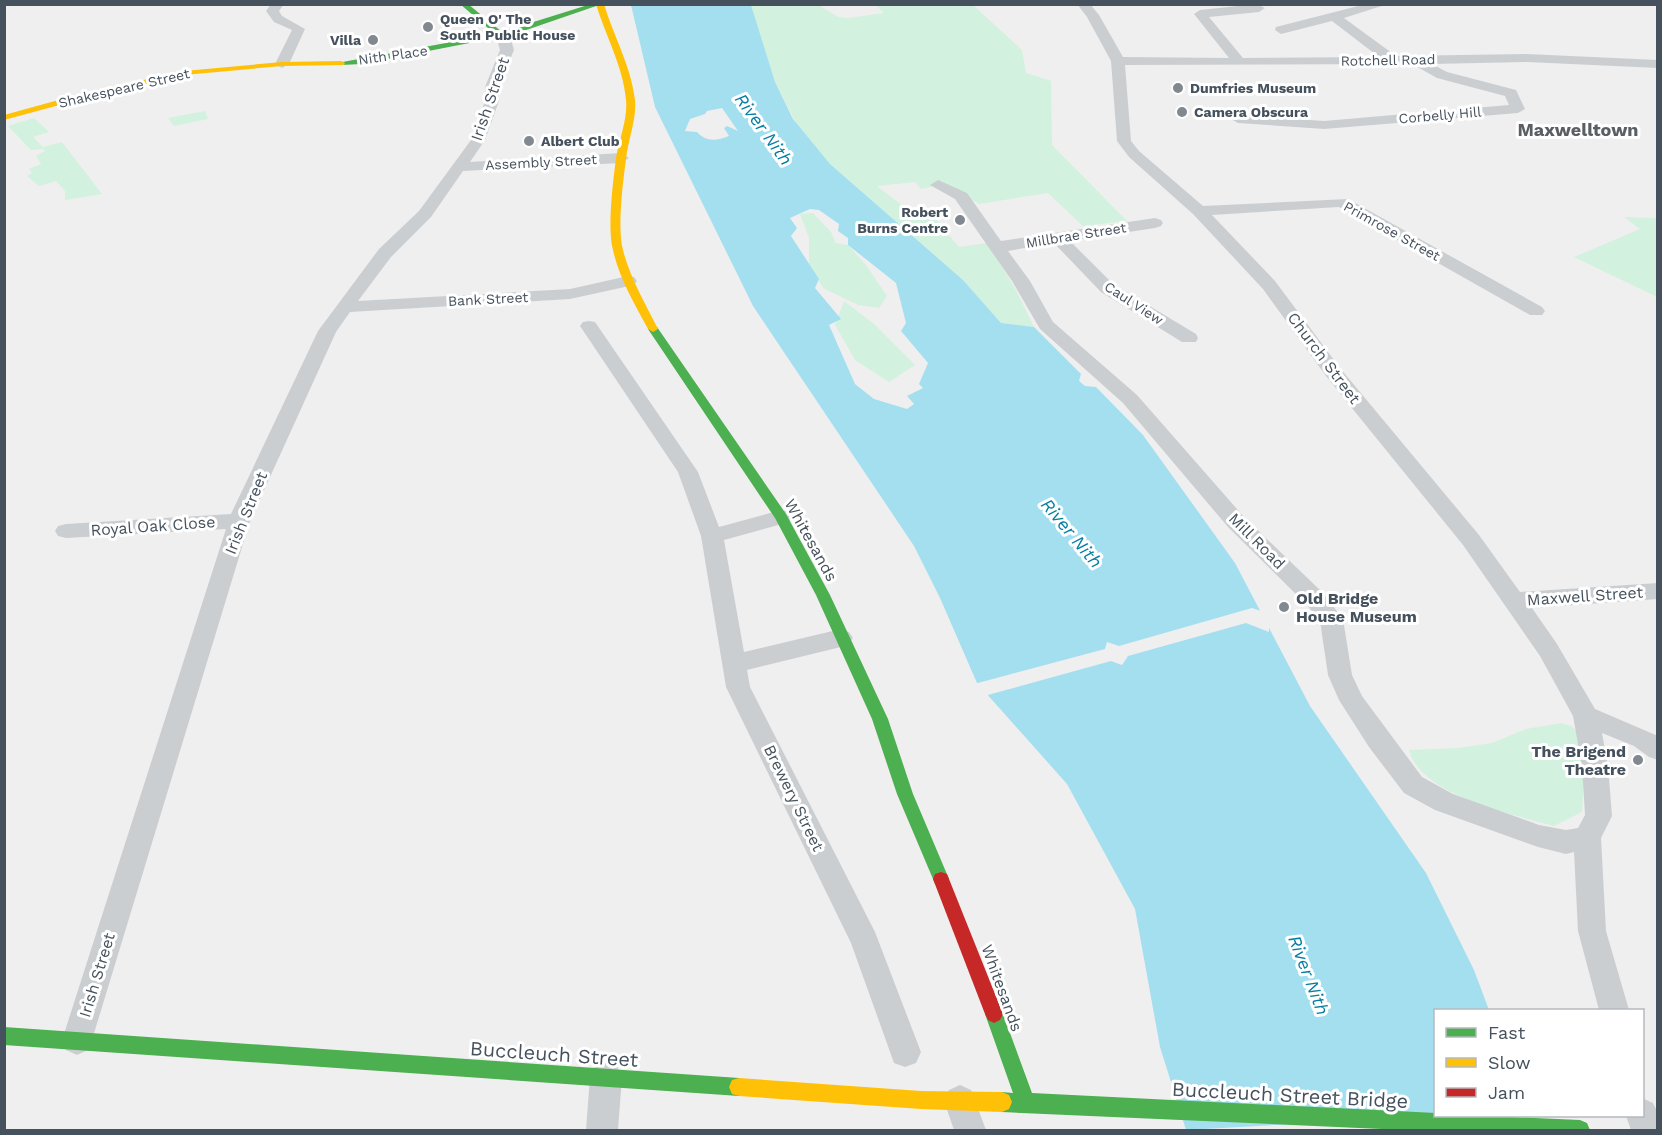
<svg xmlns="http://www.w3.org/2000/svg" width="1662" height="1135" viewBox="0 0 1662 1135" font-family="'Work Sans',sans-serif">
<rect width="100%" height="100%" fill="#f0efef"/>
<path fill="#d2f1de" d="M 750,5 L 819,5 L 838,17 L 848,18 L 884,13 L 876,5 L 973,5 L 1022,50 L 1026,73 L 1051,81 L 1052,145 L 1127,221 L 1083,226 L 1048,193 L 979,204 L 944,184 L 921,189 L 915,182 L 877,186 L 912,213 L 929,211 L 959,247 L 987,243 L 1016,290 L 1034,327 L 1001,323 L 963,280 L 830,164 L 797,125 L 775,82 Z
M 205,111 L 208,119 L 174,126 L 168,118 Z
M 34,118 L 49,132 L 33,137 L 43,147 L 62,142 L 102,194 L 65,200 L 65,191 L 56,181 L 39,186 L 27,176 L 32,173 L 29,169 L 41,164 L 36,156 L 45,151 L 43,149 L 31,150 L 8,126 Z
M 813,213 L 831,232 L 836,243 L 848,245 L 866,265 L 887,296 L 879,308 L 858,305 L 823,288 L 809,264 L 809,238 L 800,214 Z
M 1624,217 L 1657,218 L 1657,297 L 1574,257 L 1640,229 Z
M 844,301 L 874,324 L 915,365 L 889,382 L 855,360 L 835,325 Z
M 1561,723 L 1571,726 L 1579,733 L 1584,778 L 1582,812 L 1554,826 C 1515,815 1420,795 1409,750 L 1458,748 L 1492,743 L 1526,729 Z"/>
<path fill="#a4dff0" fill-rule="evenodd" d="M 631,5 L 751,5 L 775,82 L 793,119 L 830,164 L 963,280 L 1001,323 L 1034,327 L 1081,374 L 1079,381 L 1085,386 L 1096,387 L 1143,435 L 1235,563 L 1310,706 L 1426,873 L 1474,970 L 1489,1010 L 1436,1010 L 1436,1116 L 1186,1130 L 1160,1047 L 1135,909 L 1067,784 L 977,683 L 940,598 L 914,546 L 753,306 L 655,107 ZM 722,108 L 738,131 L 727,126 L 724,128 L 729,136 C 716,141 706,142 697,132 L 685,131 L 690,119 L 705,114 L 707,111 ZM 810,209 L 819,210 L 839,224 L 838,231 L 848,238 L 848,245 L 896,283 L 906,323 L 901,331 L 928,363 L 919,384 L 923,388 L 907,396 L 914,404 L 907,409 L 874,399 L 855,384 L 829,325 L 841,319 L 815,288 L 819,279 L 791,236 L 797,228 L 790,218 Z"/>
<path fill="#f0efef" d="M 1252,608 L 1264,612 L 1269,620 L 1269,632 L 1246,623 L 1128,656 L 1122,665 L 1111,661 L 984,696 L 974,684 L 1105,649 L 1107,642 L 1119,646 Z"/>
<g fill="none" stroke-linecap="round" stroke-linejoin="round">
<path fill="#cbced0" fill-rule="evenodd" d="M 271,4 L 284,4 L 279,11 L 282,16 L 305,29 L 289,64 L 282,68 L 275,64 L 292,30 L 274,22 L 266,11 Z
M 1077,4 L 1090,4 L 1099,15 L 1123,57 L 1229,58 L 1194,14 L 1200,10 L 1256,4 L 1265,8 L 1259,12 L 1209,17 L 1243,58 L 1379,57 L 1332,21 L 1281,34 L 1275,30 L 1276,27 L 1366,4 L 1388,4 L 1344,18 L 1396,56 L 1527,54 L 1658,60 L 1658,68 L 1527,62 L 1432,64 L 1447,72 L 1516,90 L 1525,109 L 1518,113 L 1324,129 L 1238,123 L 1231,119 L 1238,115 L 1324,121 L 1509,105 L 1505,96 L 1437,78 L 1412,64 L 1125,65 L 1131,141 L 1139,151 L 1203,206 L 1348,199 L 1542,307 L 1545,311 L 1542,315 L 1530,315 L 1339,207 L 1212,215 L 1275,281 L 1340,368 L 1479,535 L 1520,592 L 1658,583 L 1658,599 L 1532,608 L 1557,644 L 1595,709 L 1658,736 L 1658,760 L 1649,757 L 1634,746 L 1602,733 L 1608,766 L 1612,816 L 1601,838 L 1606,931 L 1629,1010 L 1599,1010 L 1578,931 L 1574,852 L 1566,854 L 1538,847 L 1435,810 L 1404,793 L 1369,747 L 1339,700 L 1328,675 L 1320,621 L 1306,604 L 1228,527 L 1123,403 L 1040,329 L 1012,281 L 955,199 L 930,185 L 938,180 L 967,193 L 1001,241 L 1155,218 L 1161,220 L 1163,223 L 1161,226 L 1155,228 L 1070,241 L 1113,284 L 1196,334 L 1198,338 L 1196,342 L 1182,342 L 1101,292 L 1054,243 L 1008,251 L 1030,281 L 1053,322 L 1137,395 L 1244,517 L 1322,592 L 1343,619 L 1352,675 L 1362,696 L 1422,777 L 1453,794 L 1539,825 L 1566,830 L 1578,828 L 1585,815 L 1582,766 L 1573,716 L 1540,656 L 1463,545 L 1326,376 L 1263,289 L 1193,214 L 1129,157 L 1117,141 L 1111,61 L 1087,17 Z
M 503,32 L 510,36 L 514,50 L 499,87 L 499,101 L 485,140 L 470,162 L 621,153 L 629,158 L 621,163 L 463,171 L 431,217 L 391,257 L 358,301 L 570,289 L 628,276 L 634,277 L 637,281 L 634,285 L 570,299 L 350,312 L 336,332 L 250,521 L 92,1040 L 88,1050 L 77,1055 L 66,1050 L 62,1040 L 226,529 L 66,538 L 58,536 L 55,531 L 58,526 L 66,524 L 231,514 L 318,331 L 379,249 L 419,211 L 471,140 L 485,101 L 485,87 L 500,50 L 496,36 Z
M 589,321 L 595,322 L 698,472 L 719,527 L 781,510 L 789,512 L 792,517 L 789,522 L 724,540 L 744,652 L 841,629 L 849,632 L 853,638 L 849,644 L 841,647 L 747,670 L 750,687 L 875,932 L 921,1052 L 916,1063 L 905,1067 L 894,1063 L 851,943 L 726,687 L 701,536 L 678,472 L 580,326 L 583,322 Z
M 606,1062 L 617,1066 L 622,1077 L 618,1130 L 586,1130 L 590,1077 L 595,1066 Z
M 960,1085 L 971,1090 L 986,1130 L 954,1130 L 944,1101 L 949,1090 Z
M 1642,1098 L 1653,1103 L 1658,1113 L 1658,1130 L 1631,1130 L 1626,1116 L 1642,1116 Z"/>
<path fill="#4caf50" fill-rule="evenodd" d="M 460,4 L 468,4 L 502,32 L 591,4 L 602,4 L 503,38 L 500,37 L 362,64 L 341,65 L 337,63 L 495,34 Z
M 653,326 L 657,327 L 786,514 L 830,595 L 888,719 L 913,794 L 949,879 L 947,884 L 941,886 L 935,884 L 933,879 L 897,794 L 872,719 L 816,595 L 775,518 L 648,329 Z
M 994,1005 L 1000,1008 L 1003,1014 L 1032,1093 L 1436,1113 L 1436,1116 L 1488,1116 L 1580,1120 L 1587,1123 L 1590,1130 L 1404,1130 L 1002,1112 L 995,1109 L 992,1102 L 995,1095 L 1002,1092 L 1013,1093 L 985,1014 L 988,1008 Z
M 4,1027 L 739,1078 L 746,1080 L 749,1087 L 746,1094 L 739,1096 L 4,1045 Z"/>
<path fill="#ffc107" fill-rule="evenodd" d="M 596,4 L 604,4 C 614,37 631,66 635,100 C 637,118 628,140 626,159 C 623,182 617,228 623,250 C 630,278 645,303 658,329 L 653,332 L 648,329 C 634,303 619,278 613,250 C 607,228 613,182 616,158 C 619,140 628,118 626,100 C 623,66 606,37 596,4 Z
M 341,61 L 345,63 L 344,65 L 282,66 L 184,75 L 89,97 L 4,120 L 4,115 L 84,93 L 184,71 L 282,62 Z
M 739,1078 L 921,1091 L 1002,1092 L 1009,1095 L 1012,1102 L 1009,1109 L 1002,1112 L 921,1109 L 739,1096 L 732,1094 L 729,1087 L 732,1080 Z"/>
<path fill="#c62828" fill-rule="evenodd" d="M 941,872 L 947,874 L 1003,1014 L 1000,1020 L 994,1023 L 988,1020 L 985,1014 L 933,879 L 935,874 Z"/>
</g>
<g fill="#818890" stroke="#fff" stroke-width="2">
<circle cx="428" cy="27" r="6"/>
<circle cx="373" cy="40" r="6"/>
<circle cx="1178" cy="88" r="6"/>
<circle cx="1182" cy="112" r="6"/>
<circle cx="529" cy="141" r="6"/>
<circle cx="960" cy="220" r="6"/>
<circle cx="1284" cy="607" r="6"/>
<circle cx="1638" cy="760" r="6"/>
</g>
<g text-anchor="middle" dominant-baseline="central" stroke-width="6" stroke-linejoin="round" paint-order="stroke">
<g font-size="14" font-weight="bold" fill="#45515d" stroke="#fff" text-anchor="start">
<text x="440" y="19">Queen O' The<tspan x="440" dy="16">South Public House</tspan></text>
<text x="361" y="40" text-anchor="end">Villa</text>
<text x="1190" y="88">Dumfries Museum</text>
<text x="1194" y="112">Camera Obscura</text>
<text x="541" y="141">Albert Club</text>
<text x="948" y="212" text-anchor="end">Robert<tspan x="948" dy="16">Burns Centre</tspan></text>
</g>
<g font-size="14" fill="#45515d" stroke="#fff">
<text transform="translate(393 55) rotate(-8)">Nith Place</text>
<text transform="translate(1388 60) rotate(-1)">Rotchell Road</text>
<text transform="translate(124 88) rotate(-13)">Shakespeare Street</text>
<text transform="translate(1440 115) rotate(-5)">Corbelly Hill</text>
<text transform="translate(541 162) rotate(-3)">Assembly Street</text>
<text transform="translate(1392 231) rotate(29)">Primrose Street</text>
<text transform="translate(1076 235) rotate(-9)">Millbrae Street</text>
<text transform="translate(488 299) rotate(-3)">Bank Street</text>
<text transform="translate(1134 303) rotate(33)">Caul View</text>
</g>
<g font-size="16" fill="#45515d" stroke="#fff">
<text transform="translate(490 99) rotate(-71)">Irish Street</text>
<text transform="translate(1324 358) rotate(53)">Church Street</text>
<text transform="translate(246 513) rotate(-68)">Irish Street</text>
<text transform="translate(153 526) rotate(-4)">Royal Oak Close</text>
<text transform="translate(811 540) rotate(61)">Whitesands</text>
<text transform="translate(1257 541) rotate(45)">Mill Road</text>
<text transform="translate(1585 596) rotate(-4)">Maxwell Street</text>
<text transform="translate(794 798) rotate(64)">Brewery Street</text>
<text transform="translate(97 975) rotate(-73)">Irish Street</text>
<text transform="translate(1002 988) rotate(70)">Whitesands</text>
</g>
<g font-size="16" font-weight="bold" fill="#45515d" stroke="#fff" text-anchor="start">
<text x="1296" y="598">Old Bridge<tspan x="1296" dy="18">House Museum</tspan></text>
<text x="1626" y="751" text-anchor="end">The Brigend<tspan x="1626" dy="18">Theatre</tspan></text>
</g>
<g font-size="18" font-style="italic" fill="#047ea2" stroke="#fff">
<text transform="translate(764 129) rotate(54)">River Nith</text>
<text transform="translate(1072 533) rotate(50)">River Nith</text>
<text transform="translate(1309 975) rotate(69)">River Nith</text>
</g>
<g font-size="18" font-weight="bold" fill="#5a5f64" stroke="#fff">
<text x="1578" y="129">Maxwelltown</text>
</g>
<g font-size="20" fill="#45515d" stroke="#fff">
<text transform="translate(554 1054) rotate(4)">Buccleuch Street</text>
<text transform="translate(1290 1095) rotate(3)">Buccleuch Street Bridge</text>
</g>
</g>
<rect width="1662" height="1135" fill="none" stroke="#45515d" stroke-width="12"/>
<rect x="1434" y="1009" width="210" height="108" fill="#ffffff" stroke="#b5b9be" stroke-width="1.5"/>
<rect x="1446" y="1028" width="30" height="9" fill="#4caf50" stroke="#b5b9be" stroke-width="1.5"/>
<text x="1488" y="1039" font-size="18" fill="#45515d">Fast</text>
<rect x="1446" y="1058" width="30" height="9" fill="#ffc107" stroke="#b5b9be" stroke-width="1.5"/>
<text x="1488" y="1069" font-size="18" fill="#45515d">Slow</text>
<rect x="1446" y="1088" width="30" height="9" fill="#c62828" stroke="#b5b9be" stroke-width="1.5"/>
<text x="1488" y="1099" font-size="18" fill="#45515d">Jam</text>
</svg>
